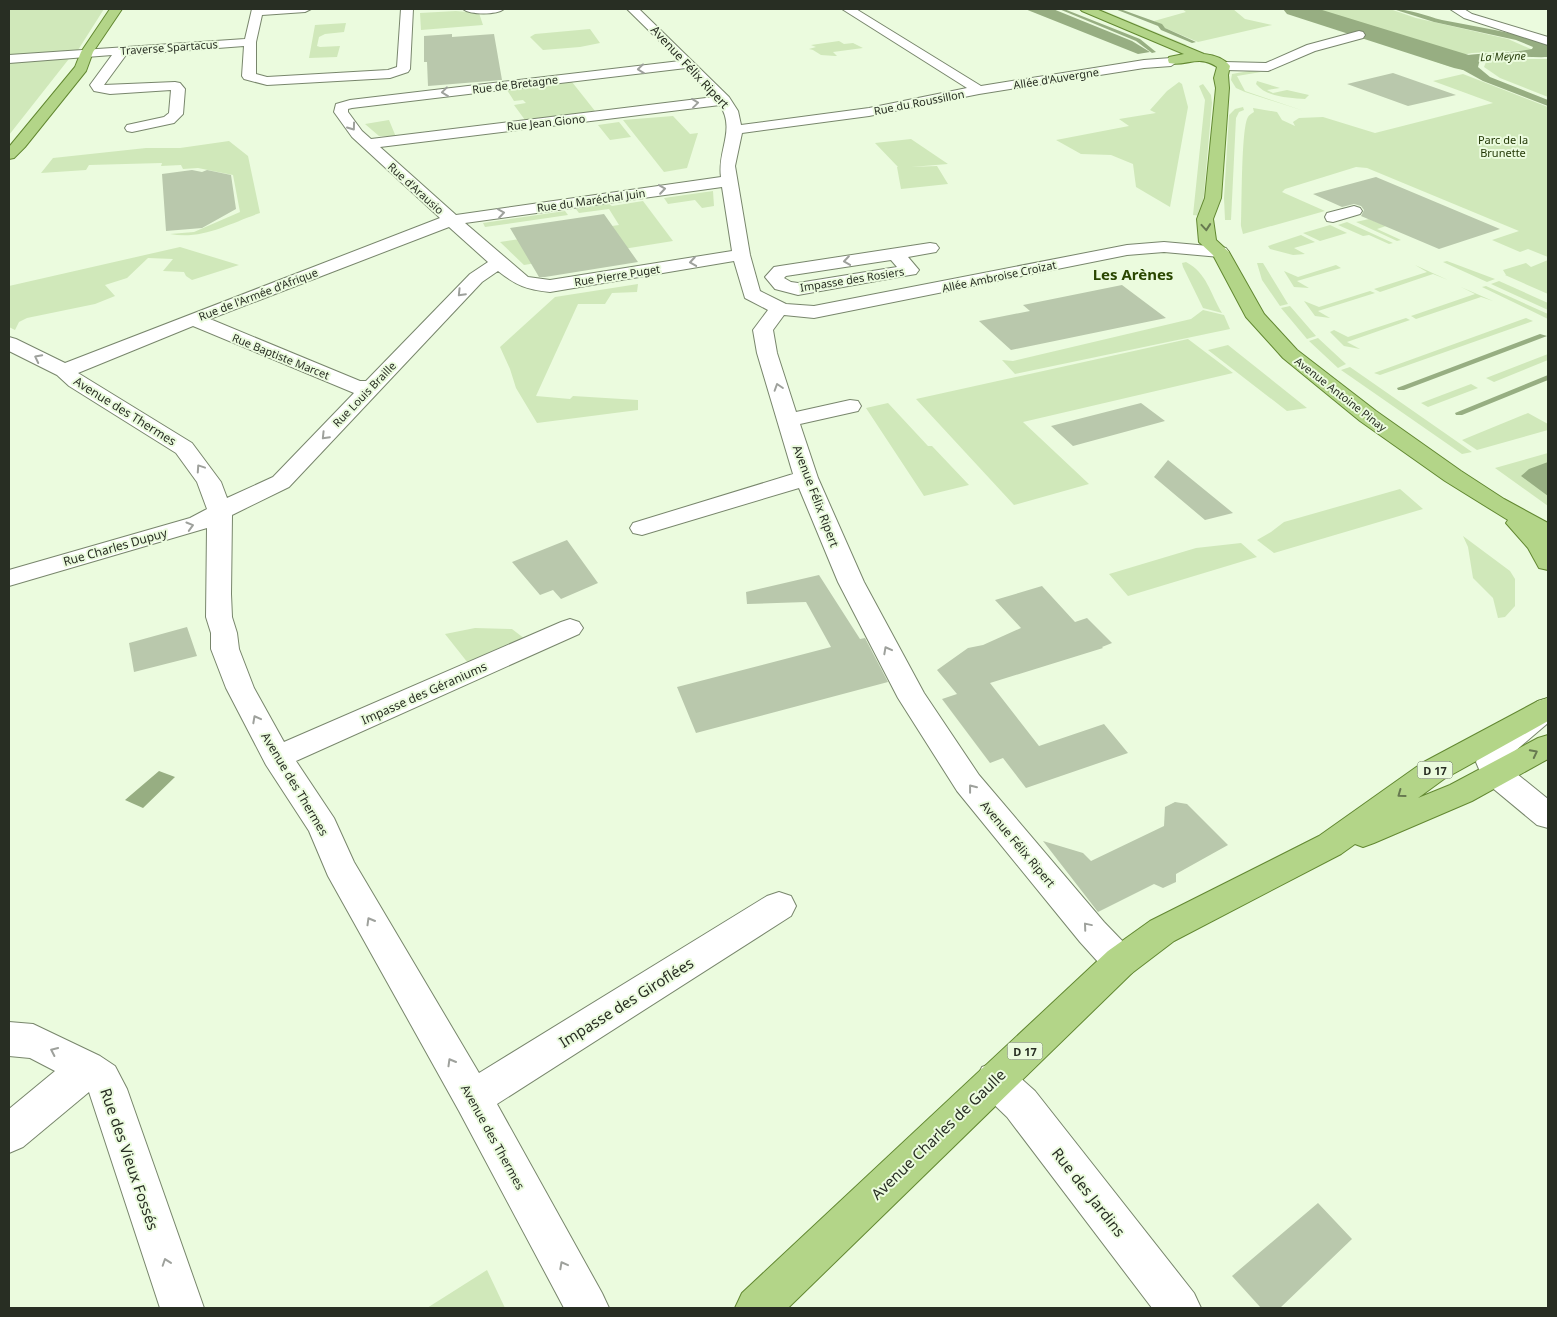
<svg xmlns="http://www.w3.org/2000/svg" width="1557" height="1317" viewBox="0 0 1557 1317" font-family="'Noto Sans',sans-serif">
<rect width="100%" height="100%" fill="#ebfbde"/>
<path fill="#d0e8ba" d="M 9,9 L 104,9 L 78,50 L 9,55 Z
M 1094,9 L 1100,9 L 1187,45 L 1183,46 Z
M 1182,9 L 1233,9 L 1245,19 L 1272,25 L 1198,42 L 1165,28 L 1154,21 L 1186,12 Z
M 1303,9 L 1390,9 L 1416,18 L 1508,39 L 1533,50 L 1472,53 L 1453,57 L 1451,67 L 1366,37 L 1367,31 Z
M 456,11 L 479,13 L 483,25 L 421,30 L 420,13 Z
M 346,23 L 344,32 L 325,34 L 319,37 L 317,46 L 320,47 L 340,46 L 337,57 L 309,58 L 315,25 Z
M 590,29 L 600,43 L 580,47 L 543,50 L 530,37 L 535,34 Z
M 839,41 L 844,44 L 853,43 L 863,48 L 833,52 L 837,56 L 835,56 L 821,55 L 813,50 L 809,49 L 816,47 L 811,45 Z
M 72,55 L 9,135 L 9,60 Z
M 1498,59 L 1548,59 L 1548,97 L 1500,78 L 1484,67 L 1486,62 Z
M 1249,71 L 1261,72 L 1237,76 L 1245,91 L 1304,111 L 1245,92 L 1236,88 L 1231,80 L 1232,74 Z
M 1463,74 L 1548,107 L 1548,257 L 1528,249 L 1520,252 L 1492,240 L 1519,231 L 1367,168 L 1356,167 L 1285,189 L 1282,192 L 1325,211 L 1243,234 L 1241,226 C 1242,208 1241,128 1248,117 C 1249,115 1252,113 1254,112 L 1253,108 L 1277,112 L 1282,120 L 1295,126 L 1293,122 L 1299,118 L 1323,117 L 1375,133 L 1493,103 L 1433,81 Z
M 1257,81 L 1280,88 L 1267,90 L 1273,93 L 1287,90 L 1309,95 L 1305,99 C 1290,98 1266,97 1256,84 Z
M 572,82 L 595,111 L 525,120 L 514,105 L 526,103 L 523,100 L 514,101 L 507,90 Z
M 1179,82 L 1182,84 L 1188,107 L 1170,207 L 1136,187 L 1133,164 L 1111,155 L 1081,154 L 1056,140 L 1129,126 L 1119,119 L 1156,113 L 1150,110 L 1167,91 Z
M 1203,84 L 1211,95 L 1212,103 L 1202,216 L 1193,215 L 1205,100 L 1199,86 Z
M 1243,107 L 1244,110 L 1239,112 L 1236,118 L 1231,220 L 1225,220 L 1224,198 L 1229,115 L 1235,109 Z
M 673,116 L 690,134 L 698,133 L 687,168 L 664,172 L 623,120 Z
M 389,120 L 396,137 L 379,136 L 365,124 Z
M 619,122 L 631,137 L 610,140 L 598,125 Z
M 911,139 L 948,164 L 911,167 L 937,166 L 948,184 L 901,189 L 897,167 L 898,167 L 875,143 Z
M 229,141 L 248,156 L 260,213 C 230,223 203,240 170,234 L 194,232 L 240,212 L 233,175 L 198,168 L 183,169 L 181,165 L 161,166 L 162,163 L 89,165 L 86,170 L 41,173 L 53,158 L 146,148 L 180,148 Z
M 713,191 L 714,206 L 702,208 L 695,200 L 668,204 L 664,198 Z
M 643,201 L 673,241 L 524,265 L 500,242 L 619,225 L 609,209 L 579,213 L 576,209 L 609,204 L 612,206 Z
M 565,211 L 568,215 L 485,227 L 483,223 Z
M 1369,219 L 1386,226 L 1377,229 L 1401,240 L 1397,241 L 1356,222 Z
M 1347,222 L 1393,243 L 1389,244 L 1369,235 L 1363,236 L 1338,225 Z
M 1330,225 L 1347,233 L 1320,241 L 1303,233 Z
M 1301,235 L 1315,242 L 1294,248 L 1305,254 L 1293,255 L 1270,249 L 1268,246 Z
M 180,247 L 239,265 L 192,280 L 186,276 L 184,272 L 163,271 L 173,259 L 148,258 L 127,278 L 105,285 L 115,296 L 95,304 L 27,318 L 19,322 L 15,330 L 9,327 L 9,286 Z
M 1548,260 L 1548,294 L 1505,275 L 1506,275 L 1503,270 L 1526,263 L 1531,267 Z
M 1447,261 L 1495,279 L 1487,282 L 1443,262 Z
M 1186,262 C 1207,273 1210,293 1222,313 L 1203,308 L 1183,267 L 1182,263 Z
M 1257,263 L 1263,263 L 1288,304 L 1280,306 L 1262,280 Z
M 1336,265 L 1341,268 L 1297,281 L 1309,288 L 1294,287 L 1284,271 L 1298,277 Z
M 1415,265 L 1448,280 L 1433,274 L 1380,292 L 1374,289 L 1427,272 Z
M 1499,281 L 1548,303 L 1548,310 L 1491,284 Z
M 638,284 L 637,292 L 612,293 L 605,304 L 578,304 L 536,396 L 570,399 L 573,396 L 638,400 L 638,410 L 537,423 L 516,388 L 510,369 L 500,347 L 555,297 Z
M 1486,286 L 1548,314 L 1548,319 L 1482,287 Z
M 1461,287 L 1493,301 L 1481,297 L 1416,319 L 1411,316 L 1475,294 Z
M 1370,291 L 1375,293 L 1318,311 L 1330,318 L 1315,316 L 1304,301 L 1319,307 Z
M 1290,306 L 1316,336 L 1307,339 L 1281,308 Z
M 1203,310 L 1224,315 L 1230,329 L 1015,374 L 1002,360 L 1013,361 L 1191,319 Z
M 1406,318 L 1410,320 L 1347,342 L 1360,349 L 1344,346 L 1330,332 L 1334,330 L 1348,337 Z
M 1526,318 L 1533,321 L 1380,375 L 1374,373 Z
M 1318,338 L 1346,364 L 1338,368 L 1309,341 Z
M 1188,339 L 1233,373 L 1023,422 L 1089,484 L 1014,505 L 916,399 Z
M 1228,345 L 1307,408 L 1287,411 L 1208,350 Z
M 1548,354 L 1548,360 L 1494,382 L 1486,378 Z
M 1350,367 L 1472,452 L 1462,454 L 1341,370 Z
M 1471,384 L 1478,388 L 1428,407 L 1421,403 Z
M 888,403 L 928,446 L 932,446 L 969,485 L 924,496 L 866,408 Z
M 1528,413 L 1548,424 L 1548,430 L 1477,450 L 1462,440 Z
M 1548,453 L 1548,506 L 1495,468 Z
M 1400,489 L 1423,509 L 1274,553 L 1257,540 L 1271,532 L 1284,522 Z
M 1463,536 L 1510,571 L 1515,579 L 1515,606 L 1505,617 L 1498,618 L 1493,598 L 1473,578 L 1468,547 Z
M 1241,543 L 1257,557 L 1128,596 L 1109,574 L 1196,548 Z
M 475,628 L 512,629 L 525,639 L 468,663 L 445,634 Z
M 487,1270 L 505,1308 L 427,1308 Z"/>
<path fill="#97ae82" d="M 1025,9 L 1053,9 L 1132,41 L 1150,52 L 1138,54 Z
M 1393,9 C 1410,9 1426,16 1442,20 C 1478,27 1514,32 1548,45 L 1548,57 C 1526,58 1499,53 1479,63 L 1478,67 L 1490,77 L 1548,100 L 1548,106 L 1483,81 L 1454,65 L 1455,57 C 1480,52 1506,54 1532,49 L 1533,47 L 1516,40 L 1434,22 Z
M 1548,462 L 1548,496 L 1521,476 L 1529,469 Z
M 159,771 L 175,777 L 143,808 L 125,800 Z"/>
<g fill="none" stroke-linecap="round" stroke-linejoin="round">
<path fill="#97ae82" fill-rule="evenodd" d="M 1059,9 L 1064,9 L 1140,39 L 1156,52 L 1152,53 L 1136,41 Z
M 1115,9 L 1120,9 L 1162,24 L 1165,28 L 1196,42 L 1192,43 L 1161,30 L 1158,26 Z
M 1540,334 L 1547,336 L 1404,390 L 1398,390 L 1397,388 Z
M 1548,375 L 1548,380 L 1462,415 L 1456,415 L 1455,413 Z"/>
<path fill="#97ae82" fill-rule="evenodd" d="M 1283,9 L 1319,9 L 1472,56 L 1476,62 L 1472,68 L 1463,70 L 1454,68 L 1287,14 Z"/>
</g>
<path fill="#b9c8ac" d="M 452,34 L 452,37 L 494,34 L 502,80 L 428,86 L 427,62 L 424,62 L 424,36 Z
M 1393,73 L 1456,95 L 1408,106 L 1347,84 Z
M 192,170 L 202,172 L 207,170 L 231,175 L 236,209 L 202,228 L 166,231 L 162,174 Z
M 1376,177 L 1500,229 L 1439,249 L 1361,216 L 1364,210 L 1361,206 L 1354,204 L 1342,207 L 1313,194 Z
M 604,214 L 638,262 L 545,277 L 539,277 L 510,228 Z
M 1122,285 L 1166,318 L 1011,350 L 979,321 L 1030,311 L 1023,305 Z
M 1141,403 L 1165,421 L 1073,446 L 1051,426 Z
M 1168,460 L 1233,513 L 1205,520 L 1154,477 Z
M 567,540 L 598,583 L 561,599 L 553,590 L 540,595 L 512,562 Z
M 819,575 L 860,639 L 865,638 L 888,682 L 696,733 L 677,687 L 831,647 L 806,602 L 747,604 L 746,592 Z
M 1042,586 L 1075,622 L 1087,618 L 1112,643 L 1102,647 L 1103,648 L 990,683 L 1039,746 L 1104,724 L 1128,753 L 1026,788 L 1003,758 L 990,763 L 942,699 L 957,694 L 937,670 L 968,648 L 983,645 L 1021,628 L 995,600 Z
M 187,627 L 197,656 L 134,672 L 129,643 Z
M 1175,802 L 1187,804 L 1228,845 L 1176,874 L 1176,882 L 1163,888 L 1154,884 L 1098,912 L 1043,841 L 1083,853 L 1091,861 L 1164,826 L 1165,807 Z
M 1318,1203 L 1352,1239 L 1280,1308 L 1261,1308 L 1232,1276 Z"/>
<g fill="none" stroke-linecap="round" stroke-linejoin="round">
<g stroke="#78866c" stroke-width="2">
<path id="minor" d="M 252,9 L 311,9 L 305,12 L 262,15 L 256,42 L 256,74 L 267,77 L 388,70 L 397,67 L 401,9 L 413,9 L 410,69 L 408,72 L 390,78 L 267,85 L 244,79 L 242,76 L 244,46 L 126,55 L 104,85 L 175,82 L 180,83 L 185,89 L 183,114 L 174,123 L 132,132 L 127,131 L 125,128 L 127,125 L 164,117 L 169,113 L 171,90 L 110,94 L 94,91 L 90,85 L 112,55 L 9,63 L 9,55 L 245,39 Z
M 463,9 L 504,9 C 497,15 470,15 463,9 Z
M 627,9 L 639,9 L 729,97 L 738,111 L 741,125 L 869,108 L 967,88 L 842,9 L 856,9 L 981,86 L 1144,60 L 1171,58 L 1177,62 L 1171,66 L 1144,68 L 979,94 L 869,116 L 742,133 L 735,166 L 750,255 L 760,291 L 786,304 L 814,306 L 1127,245 L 1164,242 L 1220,247 L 1226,248 L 1229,252 L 1226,256 L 1220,257 L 1164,252 L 1127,255 L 814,318 L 784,315 L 773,330 L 777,353 L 796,412 L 850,400 L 858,401 L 861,406 L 858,411 L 800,424 L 818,478 L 864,582 L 924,693 L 979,775 L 1104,922 L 1132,951 L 1137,962 L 1132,973 L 1120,977 L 1108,973 L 1080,942 L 957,791 L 898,698 L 838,582 L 799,488 L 642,535 L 633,533 L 630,528 L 633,523 L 793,474 L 757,353 L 753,330 L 768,310 L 745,298 L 734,261 L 550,292 C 526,289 517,286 498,271 L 482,282 L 289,487 L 232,515 L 231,594 L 232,617 L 237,633 L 239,649 L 254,688 L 284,742 L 561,622 L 570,619 L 579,622 L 583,628 L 579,634 L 296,761 L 334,818 L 354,862 L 479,1073 L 767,896 L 779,892 L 791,896 L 796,906 L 791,916 L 497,1104 L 602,1293 L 609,1308 L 564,1308 L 459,1111 L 328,876 L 309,831 L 266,765 L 226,688 L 211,649 L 211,633 L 206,617 L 207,528 L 9,586 L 9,570 L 190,518 L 207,509 L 197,482 L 176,453 L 69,386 L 57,375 L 9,351 L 9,337 L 16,339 L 65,363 L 440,218 L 352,137 L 334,112 L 336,104 L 350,100 L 680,61 ZM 686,68 L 714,97 L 371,139 L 362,131 L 348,112 L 348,109 L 352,108 ZM 720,105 C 736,130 717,151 721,177 L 456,215 L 380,147 ZM 722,187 L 732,251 L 550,280 L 528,277 L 465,223 ZM 449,227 L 488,262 L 470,274 L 366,381 L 360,381 L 210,319 ZM 193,326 L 354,393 L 273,477 L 227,498 L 221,482 L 192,443 L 78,373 Z
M 1450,9 L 1464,9 L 1472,14 L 1548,37 L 1548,45 L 1464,18 Z
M 1359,31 L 1363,32 L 1365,35 L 1363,38 L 1315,51 L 1268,71 L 1224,70 L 1218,66 L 1224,62 L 1266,63 L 1307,45 Z
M 1354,206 L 1360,208 L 1362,211 L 1360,214 L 1333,222 L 1327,221 L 1325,217 L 1327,213 Z
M 930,243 L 936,244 L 939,248 L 936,252 L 908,257 L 919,270 L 916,274 L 910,275 L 798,295 L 775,289 L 765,277 L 774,267 L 780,266 ZM 891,260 L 897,267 L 798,283 L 791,282 L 784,278 L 786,276 Z
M 1548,698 L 1548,723 L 1507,758 L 1506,765 L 1548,799 L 1548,828 L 1537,825 L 1484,781 L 1476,762 L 1485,742 L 1538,701 Z
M 9,1022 L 33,1024 L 100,1056 L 115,1066 L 127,1089 L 204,1308 L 160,1308 L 89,1092 L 23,1147 L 9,1153 L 9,1109 L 55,1071 L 30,1058 L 9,1056 Z
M 995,1062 L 1008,1067 L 1035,1091 L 1194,1293 L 1201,1308 L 1152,1308 L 1007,1117 L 982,1093 L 976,1080 L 982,1067 Z"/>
</g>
<g stroke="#628831" stroke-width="2">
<path id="major" d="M 110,9 L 122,9 L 93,52 L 86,71 L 25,147 L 14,158 L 9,159 L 9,147 L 75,67 L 81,52 Z
M 1080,9 L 1096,9 L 1204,54 C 1214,55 1224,58 1230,66 L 1228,75 L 1229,88 L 1221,198 L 1213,219 L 1216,240 L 1229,252 L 1264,314 L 1297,350 L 1376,411 L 1461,471 L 1504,499 L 1548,523 L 1548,570 L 1539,568 L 1528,548 L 1506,523 L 1508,520 L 1445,481 L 1360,421 L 1283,358 L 1246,317 L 1213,255 L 1199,242 L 1197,219 L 1205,198 L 1216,88 L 1214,78 L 1217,67 C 1198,54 1186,67 1169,63 L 1168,60 L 1169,57 L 1184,54 L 1082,11 Z
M 1548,698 L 1548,721 L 1444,779 L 1418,798 L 1450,785 L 1538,738 L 1548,735 L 1548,759 L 1472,801 L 1374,843 L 1363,847 L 1355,844 L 1341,854 L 1174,941 L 1132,973 L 788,1308 L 735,1308 L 742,1293 L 1108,951 L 1150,921 L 1319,836 L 1422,763 L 1538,701 Z"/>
</g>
<use href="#minor" fill="#fff" fill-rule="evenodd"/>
<use href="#major" fill="#b3d588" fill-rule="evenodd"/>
</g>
<defs><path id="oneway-chevron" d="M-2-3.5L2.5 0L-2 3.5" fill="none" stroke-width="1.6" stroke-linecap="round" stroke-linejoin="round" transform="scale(1.25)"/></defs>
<g stroke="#9ea19c">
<use href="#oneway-chevron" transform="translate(641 69) rotate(174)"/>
<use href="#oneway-chevron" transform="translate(445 92) rotate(173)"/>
<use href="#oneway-chevron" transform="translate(695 103) rotate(-7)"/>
<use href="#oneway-chevron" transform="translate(352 127) rotate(54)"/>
<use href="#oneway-chevron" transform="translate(662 189) rotate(-8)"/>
<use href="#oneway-chevron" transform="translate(501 213) rotate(-8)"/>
<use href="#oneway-chevron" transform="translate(847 261) rotate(172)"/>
<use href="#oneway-chevron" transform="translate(693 262) rotate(171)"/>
<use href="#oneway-chevron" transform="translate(461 293) rotate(134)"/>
<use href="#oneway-chevron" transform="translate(38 358) rotate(-153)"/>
<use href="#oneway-chevron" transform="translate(778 387) rotate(-108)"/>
<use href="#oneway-chevron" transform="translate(325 436) rotate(134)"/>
<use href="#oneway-chevron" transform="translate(200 468) rotate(-124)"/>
<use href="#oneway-chevron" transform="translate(190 526) rotate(-16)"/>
<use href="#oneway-chevron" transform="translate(887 650) rotate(-118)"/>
<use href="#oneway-chevron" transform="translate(256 719) rotate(-118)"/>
<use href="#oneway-chevron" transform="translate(972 788) rotate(-128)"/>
<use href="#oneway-chevron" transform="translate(370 921) rotate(-120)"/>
<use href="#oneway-chevron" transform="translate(1087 926) rotate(-130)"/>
<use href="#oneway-chevron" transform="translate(54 1051) rotate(-155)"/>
<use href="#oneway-chevron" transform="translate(451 1062) rotate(-120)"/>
<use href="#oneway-chevron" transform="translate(166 1262) rotate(-109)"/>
<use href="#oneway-chevron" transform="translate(563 1265) rotate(-118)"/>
</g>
<g stroke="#677950">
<use href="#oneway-chevron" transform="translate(1206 227) rotate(85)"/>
<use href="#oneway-chevron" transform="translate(1534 753) rotate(-27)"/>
<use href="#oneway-chevron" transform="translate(1401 794) rotate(144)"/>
</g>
<g text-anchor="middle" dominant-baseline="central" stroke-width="4" stroke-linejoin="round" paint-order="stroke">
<g font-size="11" fill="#282e23" stroke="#ebfbde">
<text transform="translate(169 47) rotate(-4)">Traverse Spartacus</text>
<text transform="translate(1056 78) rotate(-9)">Allée d'Auvergne</text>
<text transform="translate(515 84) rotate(-7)">Rue de Bretagne</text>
<text transform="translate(919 102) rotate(-11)">Rue du Roussillon</text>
<text transform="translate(546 122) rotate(-6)">Rue Jean Giono</text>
<text transform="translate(416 188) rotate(42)">Rue d'Arausio</text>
<text transform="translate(591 200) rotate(-8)">Rue du Maréchal Juin</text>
<text transform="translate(617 275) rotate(-9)">Rue Pierre Puget</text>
<text transform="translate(999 276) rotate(-12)">Allée Ambroise Croizat</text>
<text transform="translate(852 279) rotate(-9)">Impasse des Rosiers</text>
<text transform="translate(258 294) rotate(-21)">Rue de l'Armée d'Afrique</text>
<text transform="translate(281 356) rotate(22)">Rue Baptiste Marcet</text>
<text transform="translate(364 394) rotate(-46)">Rue Louis Braille</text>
<text transform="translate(1341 394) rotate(38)">Avenue Antoine Pinay</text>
</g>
<g font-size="11" font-style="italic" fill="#293f0d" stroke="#ebfbde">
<text transform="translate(1503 56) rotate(-2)">La Meyne</text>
</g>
<g font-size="11" fill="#1e3401" stroke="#ebfbde">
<text x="1503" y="139">Parc de la<tspan x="1503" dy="13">Brunette</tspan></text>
</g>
<g fill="#ebfbde" stroke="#626c5b" stroke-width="1">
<rect x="1417.5" y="761.5" width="35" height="17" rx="4"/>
<rect x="1007.5" y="1042.5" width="35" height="17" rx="4"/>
</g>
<g font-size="11" font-weight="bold" fill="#282e23">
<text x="1435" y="770">D 17</text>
<text x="1025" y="1051">D 17</text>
</g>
<g font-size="12" fill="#282e23" stroke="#ebfbde">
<text transform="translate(690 67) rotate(47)">Avenue Félix Ripert</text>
<text transform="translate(125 411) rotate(32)">Avenue des Thermes</text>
<text transform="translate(816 496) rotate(69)">Avenue Félix Ripert</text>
<text transform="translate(115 547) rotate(-16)">Rue Charles Dupuy</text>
<text transform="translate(424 693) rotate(-24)">Impasse des Géraniums</text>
<text transform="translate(295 784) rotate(59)">Avenue des Thermes</text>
<text transform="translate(1018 844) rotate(50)">Avenue Félix Ripert</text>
<text transform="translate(493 1137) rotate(61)">Avenue des Thermes</text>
</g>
<g font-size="15" font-weight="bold" fill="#2a4600" stroke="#ebfbde">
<text x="1133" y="274">Les Arènes</text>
</g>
<g font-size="15" fill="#282e23" stroke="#ebfbde">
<text transform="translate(626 1002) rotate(-32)">Impasse des Giroflées</text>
<text transform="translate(938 1134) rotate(-44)">Avenue Charles de Gaulle</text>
<text transform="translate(130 1159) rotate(71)">Rue des Vieux Fossés</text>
<text transform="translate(1089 1192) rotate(52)">Rue des Jardins</text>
</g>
</g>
<rect width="1557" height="1317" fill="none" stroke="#282e23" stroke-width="20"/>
</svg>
